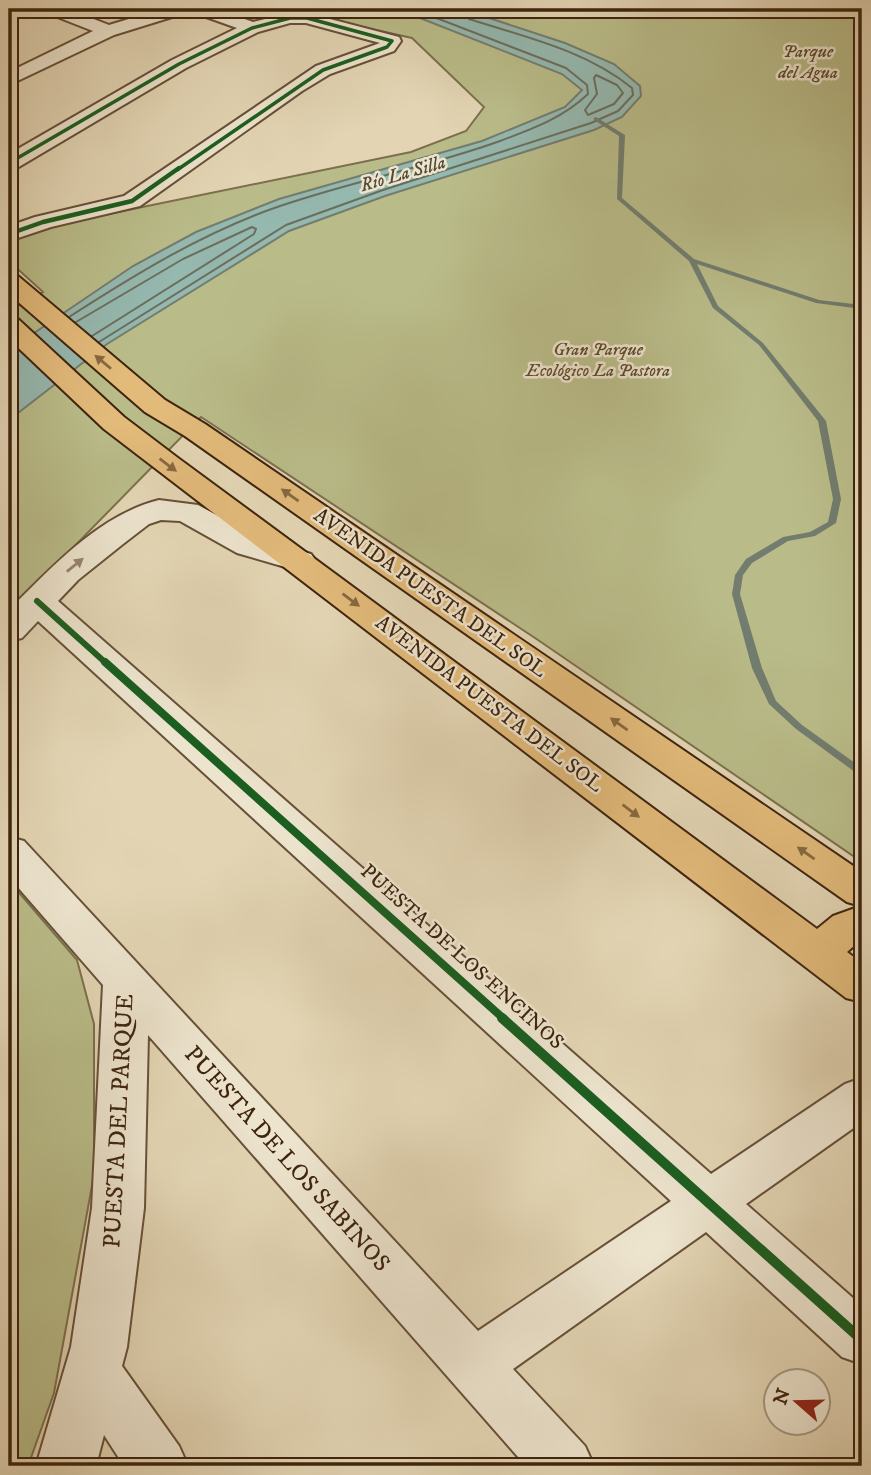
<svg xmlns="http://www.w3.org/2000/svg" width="871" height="1475" viewBox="0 0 871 1475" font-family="'IM FELL DW Pica',serif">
<rect width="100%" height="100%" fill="#e3d5b4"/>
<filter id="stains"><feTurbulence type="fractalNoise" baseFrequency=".00286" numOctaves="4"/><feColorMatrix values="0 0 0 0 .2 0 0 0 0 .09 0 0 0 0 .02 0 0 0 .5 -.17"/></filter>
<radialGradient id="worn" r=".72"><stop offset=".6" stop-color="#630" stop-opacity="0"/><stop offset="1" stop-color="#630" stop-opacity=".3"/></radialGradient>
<path fill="#b9bc89" stroke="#7c704c" stroke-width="2" d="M 216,9 L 862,9 L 862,862 L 538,640 L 201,417 L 9,613 L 9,311 L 43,292 L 9,261 L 9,241 L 35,229 L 411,152 L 466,131 L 484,107 L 412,38 L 299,13 L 259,25 Z
M 9,881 L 77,960 L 94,1024 L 94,1175 L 54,1393 L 28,1466 L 9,1466 Z"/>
<path fill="#95b8af" stroke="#727d6f" stroke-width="2" d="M 388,9 L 462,9 L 565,43 L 614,64 L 640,86 L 641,96 L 622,117 L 594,130 L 385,196 L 289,231 L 107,344 L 9,420 L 9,350 L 133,266 L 196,232 L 279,199 L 482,141 L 565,107 L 582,90 L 562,74 L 420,18 Z"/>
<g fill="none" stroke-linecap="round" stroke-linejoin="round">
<path stroke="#6a6e5e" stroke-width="2" d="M 596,75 L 617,85 L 623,93 L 614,104 L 588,115 L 585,110 L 597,94 L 594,78 Z
M 69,317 C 136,274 204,232 280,206 C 353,181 428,167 500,141 C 532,129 563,118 588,94 L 587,85 L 566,68 L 413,9
M 76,322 L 183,259 L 252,227 L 256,229 L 254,234 L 92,336
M 99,342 L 286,225 L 383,190 L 591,123 L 618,111 L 633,95 L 632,88 C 585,50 525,37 469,19 L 464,9"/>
<path fill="#727d6f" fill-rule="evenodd" d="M 596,117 L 625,135 L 622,198 L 694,259 L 819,300 L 862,305 L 862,309 L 816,303 L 697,264 L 718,306 L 763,343 L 826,421 L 841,499 L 836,523 L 815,536 L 788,541 L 752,563 L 743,575 L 740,594 L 762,668 L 776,701 L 802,725 L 862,768 L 862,776 L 859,775 L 796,729 L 769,704 L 752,668 L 732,594 L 735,575 L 746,559 L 783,537 L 810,532 L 828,522 L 833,499 L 818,421 L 759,345 L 713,308 L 689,261 L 617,199 L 619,136 L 594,120 L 594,118 Z"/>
<g stroke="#675038" stroke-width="4">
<path id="minor" d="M 9,9 L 31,9 L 28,13 L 9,20 Z
M 44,9 L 68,9 L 109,25 L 162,9 L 188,9 L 185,13 L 114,35 L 9,85 L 9,72 L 93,31 L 47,13 Z
M 192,9 L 217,9 L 253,22 L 290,13 L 307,13 L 399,37 L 401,41 L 394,51 L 330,74 L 302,91 L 140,206 L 51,227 L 9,241 L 9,226 L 35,217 L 124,196 L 316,66 L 380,43 L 306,23 L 290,23 L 258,32 L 186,68 L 17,168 L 9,170 L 9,154 L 172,60 L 237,28 L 195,13 Z
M 159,500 L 198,505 L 261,539 L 311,554 L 316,561 L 311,568 L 299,571 L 237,553 L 180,521 L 161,520 L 149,524 L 123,544 L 78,580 L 58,601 L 711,1174 L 845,1084 L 862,1078 L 862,1122 L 746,1204 L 862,1306 L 862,1364 L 842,1357 L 706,1232 L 513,1369 L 585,1446 L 594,1466 L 526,1466 L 148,1035 L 144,1208 L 127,1347 L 122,1366 L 179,1446 L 188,1466 L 124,1466 L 104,1435 L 96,1466 L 36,1466 L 71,1347 L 92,1208 L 103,985 L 9,877 L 9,837 L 24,841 L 478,1331 L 671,1201 L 38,621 L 22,638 L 9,641 L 9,610 C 51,568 99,515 159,500 Z"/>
</g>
<g stroke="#3e240e" stroke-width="4">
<path id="major" d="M 9,273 L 18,276 L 165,400 L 205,424 L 862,872 L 862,939 L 847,952 L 862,963 L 862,1002 L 846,998 L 104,429 L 9,339 L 9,317 L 18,319 L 124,417 L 178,458 L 817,929 L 833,916 L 861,906 L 847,902 L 185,436 L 145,412 L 9,294 Z"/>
</g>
<use href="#minor" fill="#ede4ce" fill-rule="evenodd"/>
<use href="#major" fill="#e2ba7a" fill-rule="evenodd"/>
<g stroke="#ede4ce" stroke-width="6">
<path id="cycleway-far4" d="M 9,163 L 179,64 L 252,28 L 290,18 L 307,18 L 392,41 L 387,47 L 323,70 L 177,170"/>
</g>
<g stroke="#ede4ce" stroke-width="7">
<path id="cycleway-far3" d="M 9,234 L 43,222 L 132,201 L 179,168"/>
</g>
<g stroke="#ede4ce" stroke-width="10">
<path id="cycleway-far2" d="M 37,601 L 107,664"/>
</g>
<g stroke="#ede4ce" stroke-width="12">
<path id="cycleway-far1" d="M 105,662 L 504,1019"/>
</g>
<g stroke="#ede4ce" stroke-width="14">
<path id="cycleway" d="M 502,1018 L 862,1340"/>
</g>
<use href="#cycleway-far4" stroke="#1b5e20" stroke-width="3.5"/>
<use href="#cycleway-far3" stroke="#1b5e20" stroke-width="4.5"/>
<use href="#cycleway-far2" stroke="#1b5e20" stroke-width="6"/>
<use href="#cycleway-far1" stroke="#1b5e20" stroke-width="8"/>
<use href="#cycleway" stroke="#1b5e20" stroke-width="10"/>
</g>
<defs><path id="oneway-solid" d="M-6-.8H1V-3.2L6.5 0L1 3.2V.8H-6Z" transform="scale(1.75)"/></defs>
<g fill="#88683f">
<use href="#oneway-solid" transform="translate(103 362) rotate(-140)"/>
<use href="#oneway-solid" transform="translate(168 465) rotate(37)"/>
<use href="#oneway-solid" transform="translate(290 495) rotate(-145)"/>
<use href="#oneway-solid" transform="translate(351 600) rotate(37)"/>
<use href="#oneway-solid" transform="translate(619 724) rotate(-145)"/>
<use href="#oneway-solid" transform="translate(631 811) rotate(37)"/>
<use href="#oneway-solid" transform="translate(806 853) rotate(-145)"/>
</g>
<use fill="#96846e" href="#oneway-solid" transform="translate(75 565) rotate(-39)"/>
<g text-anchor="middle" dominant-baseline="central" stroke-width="5" stroke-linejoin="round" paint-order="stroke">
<g font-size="18" font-style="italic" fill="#5d4a2d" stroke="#ede4ce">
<text x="808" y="52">Parque<tspan x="808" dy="21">del Agua</tspan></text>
<text x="598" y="350">Gran Parque<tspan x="598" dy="21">Ecológico La Pastora</tspan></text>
</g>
<g font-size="19" font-style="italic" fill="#544936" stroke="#ede4ce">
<text transform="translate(403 174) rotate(-16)">Río La Silla</text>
</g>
<g font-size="21" fill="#3e240e" stroke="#ede4ce">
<text transform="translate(430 593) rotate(35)">AVENIDA PUESTA DEL SOL</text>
<text transform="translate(489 704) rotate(37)">AVENIDA PUESTA DEL SOL</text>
<text transform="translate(462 957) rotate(42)">PUESTA DE LOS ENCINOS</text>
</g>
<g font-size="24" fill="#3e240e" stroke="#ede4ce">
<text transform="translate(119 1121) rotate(-87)">PUESTA DEL PARQUE</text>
<text transform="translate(287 1159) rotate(48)">PUESTA DE LOS SABINOS</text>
</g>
</g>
<rect width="871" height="1475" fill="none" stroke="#e3d5b4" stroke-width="35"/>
<rect x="10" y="10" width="850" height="1454" fill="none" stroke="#3e240e" stroke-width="3.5"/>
<rect x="18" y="18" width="836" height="1440" fill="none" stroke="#3e240e" stroke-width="2"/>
<g transform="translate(797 1402) rotate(290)"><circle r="33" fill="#ede4ce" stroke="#a79781" stroke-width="2"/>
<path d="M0-5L12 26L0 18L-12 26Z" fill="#8f2418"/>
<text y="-10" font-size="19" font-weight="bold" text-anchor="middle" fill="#3e240e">N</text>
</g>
<rect width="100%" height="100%" filter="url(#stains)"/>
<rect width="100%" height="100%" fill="url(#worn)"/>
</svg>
